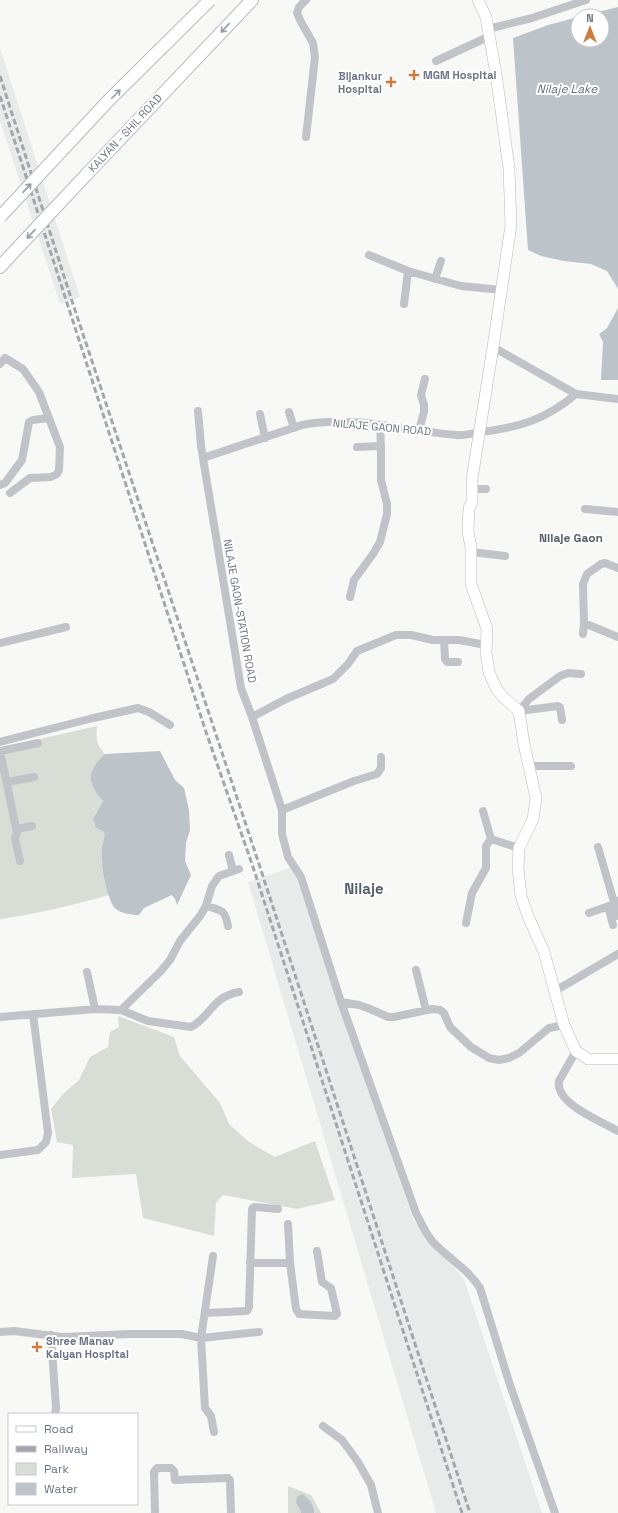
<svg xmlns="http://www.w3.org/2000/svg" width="618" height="1513" viewBox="0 0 618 1513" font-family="'Space Grotesk',sans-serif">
<rect width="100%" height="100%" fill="#f8f9f7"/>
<path fill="#e9eaea" d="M 0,48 L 80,297 L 60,304 L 0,121 Z
M 293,867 L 414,1221 L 464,1279 L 542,1513 L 436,1513 L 248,882 Z"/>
<path fill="#d8ddd6" d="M 97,726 C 96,739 96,744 105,754 C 88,771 86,782 103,801 L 93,819 L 96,828 L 104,832 C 105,838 103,841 102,847 C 99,860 105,883 109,895 C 73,905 37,914 0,919 L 0,748 Z
M 118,1016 L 174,1037 L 180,1056 L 220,1103 L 229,1124 L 249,1142 L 275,1157 L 315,1141 L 335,1200 L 297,1209 L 223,1195 L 216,1203 L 214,1236 L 143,1218 L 136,1174 L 72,1178 L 73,1145 L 57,1142 L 51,1109 L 63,1094 L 79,1080 L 90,1057 L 108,1047 L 110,1032 L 119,1027 Z
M 288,1486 L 311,1495 L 321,1513 L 288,1513 Z"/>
<path fill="#bcc3c9" d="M 618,7 L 618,289 L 607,271 L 591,264 L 564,261 L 541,256 L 528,250 L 513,38 L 548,25 L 578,17 L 578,40 L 602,40 L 602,16 L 582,16 Z
M 618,308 L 618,380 L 601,380 L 603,342 L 599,334 L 607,328 Z
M 160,751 L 175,780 L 184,788 L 189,810 L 190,830 L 186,843 L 185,861 L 191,875 L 177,905 L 175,899 L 172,895 L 144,908 L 139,915 C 132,915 121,914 115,908 C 107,900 99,859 102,847 C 103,841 105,838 104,832 L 96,828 L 93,819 L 103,801 C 86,782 87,771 105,754 Z
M 302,1494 C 309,1499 314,1504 314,1513 L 301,1513 L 300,1509 L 296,1503 L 297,1497 Z"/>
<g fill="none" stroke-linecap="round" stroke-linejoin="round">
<g stroke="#b6b9be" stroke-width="12">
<path id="secondary" d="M 478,0 L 486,17 L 496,74 L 509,168 L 511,225 L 493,347 L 472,479 L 472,502 L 469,508 L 468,532 L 471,547 L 471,584 L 487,629 L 486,653 L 489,672 L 497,690 L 506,700 L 519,711 L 524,744 L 536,798 L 533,819 L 519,848 L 518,868 L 521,896 L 528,916 L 544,952 L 564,1025 L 576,1051 L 588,1059 L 618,1059"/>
</g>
<g stroke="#b7b9be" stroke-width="14">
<path id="primary" d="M 86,175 L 252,0
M 0,267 L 10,256"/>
</g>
<path stroke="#c1c3c8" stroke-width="8" d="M 306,0 L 299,7 L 297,13 L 301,22 L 313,43 L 315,57 L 306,137
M 488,29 L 532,18 L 586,0
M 436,61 L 490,36
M 369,255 L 408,271 L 461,286 L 502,290
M 435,279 L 441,261
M 404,304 L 408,271
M 493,347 L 576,394 L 618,399
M 0,364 L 5,358 L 23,369 L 39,392 L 60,447 L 59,470 L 57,474 L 51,477 L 30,478 L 10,493
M 198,411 L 201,446 L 241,688 L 252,717 L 282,810 L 282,834 L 288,857 L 301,877 L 341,1002 L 416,1213 C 421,1223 426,1234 433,1242 C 449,1259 467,1268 480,1288 L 510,1385 L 555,1513
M 289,412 L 294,428
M 260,414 L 265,438
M 419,430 L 424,412 L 424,405 L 421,395 L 425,379
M 357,447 L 381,446
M 203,458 L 302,425 C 353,415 406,431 457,435 C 465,436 473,433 481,432 C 520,427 545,420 576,394
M 0,485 L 5,483 L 22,460 L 29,422 L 33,420 L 49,418
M 472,489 L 486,489
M 585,509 L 618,512
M 471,552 L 505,556
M 350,597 L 354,580 L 373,554 L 380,542 L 387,514 L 387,504 L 381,480 L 381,448 L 380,425
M 584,623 L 618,637
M 583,634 L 584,623 L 583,584 L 587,574 L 601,564 L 605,563 L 618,568
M 444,640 L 445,659 L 447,662 L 458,662
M 0,643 L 66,627
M 519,711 L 529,699 L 560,676 L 568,673 L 581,674
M 519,711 L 558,706 L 560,707 L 562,720
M 252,717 L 286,699 L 333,679 L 348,664 L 357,651 L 396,635 L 411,635 L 433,640 L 459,640 L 486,645
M 0,742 L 89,719 L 138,708 L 149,712 L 170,725
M 0,751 L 17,833 L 15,838 L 20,861
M 0,751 L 38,743
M 530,766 L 571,766
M 7,782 L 34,777
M 282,810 L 354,781 L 377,774 L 381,768 L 381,757
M 483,811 L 491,839 L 519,848
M 16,829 L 32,826
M 598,847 L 618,916
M 229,855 L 233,871
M 206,906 C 222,910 225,910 228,926
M 608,906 L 613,925
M 589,913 L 612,905 L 618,901
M 466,923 L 472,893 L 486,868 L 486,846 L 491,839
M 416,970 L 426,1010
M 87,972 L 95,1009
M 555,991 L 618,954
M 341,1002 L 359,1005 L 370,1009 L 388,1017 L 394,1017 L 432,1009 L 440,1010 L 444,1013 L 450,1027 L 471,1047 L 489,1058 L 499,1060 L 509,1058 L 519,1053 L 549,1028 L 564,1025
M 121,1010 L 148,1021 L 191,1027 C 211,1017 211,997 239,992
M 0,1017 L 95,1009 L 121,1010 L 160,972 L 170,960 L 180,941 L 200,916 L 206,906 L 212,886 L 219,876 L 239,869
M 576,1051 L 559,1081 C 555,1104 601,1121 618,1131
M 0,1155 L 38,1150 L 46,1142 L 48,1133 L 33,1014
M 288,1224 L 290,1263
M 213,1256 L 201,1338 L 205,1408 L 211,1416 L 214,1432
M 250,1263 L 290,1263 L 296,1309 L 299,1314 L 335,1316 L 337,1314 L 331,1288 L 322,1282 L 317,1251
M 205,1313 L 247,1311 L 249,1307 L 252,1209 L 254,1207 L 278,1209
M 0,1332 L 14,1331 L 62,1337 L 129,1334 L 182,1334 L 201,1338 L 259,1332
M 51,1335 L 56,1408 L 55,1414
M 323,1426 L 342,1440 L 358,1462 L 371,1485 L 378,1513
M 155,1513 L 154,1472 L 157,1468 L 171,1468 L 174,1471 L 175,1480 L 228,1478 L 230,1480 L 231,1513"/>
<use href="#secondary" stroke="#fff" stroke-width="11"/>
<use href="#primary" stroke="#fff" stroke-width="12"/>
<path stroke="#a3a7ad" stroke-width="3" stroke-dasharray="6 3" stroke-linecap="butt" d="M 0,76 L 72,301 L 259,864 L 470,1513
M 0,96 L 206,732 L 253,867 L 462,1513"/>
<g stroke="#b7b9be" stroke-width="14" stroke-linecap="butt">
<path id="primary-bridge" d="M 0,217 L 109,100 L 210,0
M 10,256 L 86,175"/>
</g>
<use href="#primary-bridge" stroke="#fff" stroke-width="12"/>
</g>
<defs><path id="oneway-shaft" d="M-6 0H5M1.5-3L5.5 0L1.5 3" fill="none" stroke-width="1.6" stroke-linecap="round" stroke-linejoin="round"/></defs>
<g stroke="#979ea9">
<use href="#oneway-shaft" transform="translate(225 28) rotate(133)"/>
<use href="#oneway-shaft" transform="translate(116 94) rotate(-45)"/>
<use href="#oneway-shaft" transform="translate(27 188) rotate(-47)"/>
<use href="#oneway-shaft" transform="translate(31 234) rotate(133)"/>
</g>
<g fill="#cf7b40" stroke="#fff" stroke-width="1.5">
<path d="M412 69h4v4h4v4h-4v4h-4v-4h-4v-4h4z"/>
<path d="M389 76h4v4h4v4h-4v4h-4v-4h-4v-4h4z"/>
<path d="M35 1341h4v4h4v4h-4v4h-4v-4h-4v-4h4z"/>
</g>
<g text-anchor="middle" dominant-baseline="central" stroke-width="4" stroke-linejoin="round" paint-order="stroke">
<g font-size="11" font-weight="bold" fill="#6b7584" stroke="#fff" text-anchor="start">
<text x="423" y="75">MGM Hospital</text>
<text x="382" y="76" text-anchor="end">Bijankur<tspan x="382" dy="13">Hospital</tspan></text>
<text x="46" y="1341">Shree Manav<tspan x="46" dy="13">Kalyan Hospital</tspan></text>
</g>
<g font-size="11" fill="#6b7584" stroke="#fff">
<text transform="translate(125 133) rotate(-47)">KALYAN - SHIL ROAD</text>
<text transform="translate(382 427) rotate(5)">NILAJE GAON ROAD</text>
<text transform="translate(240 611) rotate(80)">NILAJE GAON-STATION ROAD</text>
</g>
<g font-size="12" font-style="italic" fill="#67747f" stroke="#fff">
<text x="567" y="89">Nilaje Lake</text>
</g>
<g font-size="12" font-weight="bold" fill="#585f6a" stroke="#fff">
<text x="571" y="538">Nilaje Gaon</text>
</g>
<g font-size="15" font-weight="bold" fill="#585f6a" stroke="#fff">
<text x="364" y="888">Nilaje</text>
</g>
</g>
<rect x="8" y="1413" width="130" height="92" fill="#ffffff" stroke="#c4c8ce"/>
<rect x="16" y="1426" width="20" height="6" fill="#ffffff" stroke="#c4c8ce"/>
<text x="44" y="1433" font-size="12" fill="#6b7584">Road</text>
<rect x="16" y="1446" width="20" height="6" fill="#a3a7ad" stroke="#c4c8ce"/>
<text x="44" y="1453" font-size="12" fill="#6b7584">Railway</text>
<rect x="16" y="1463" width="20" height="12" fill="#d8ddd6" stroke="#c4c8ce"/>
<text x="44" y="1473" font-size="12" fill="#6b7584">Park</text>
<rect x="16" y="1483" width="20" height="12" fill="#bcc3c9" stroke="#c4c8ce"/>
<text x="44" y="1493" font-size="12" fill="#6b7584">Water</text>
<g transform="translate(590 28)"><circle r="19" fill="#ffffff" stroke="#c4c8ce"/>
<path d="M0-3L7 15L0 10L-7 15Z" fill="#cf7b40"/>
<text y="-6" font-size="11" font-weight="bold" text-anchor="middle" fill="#6b7584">N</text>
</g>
</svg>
